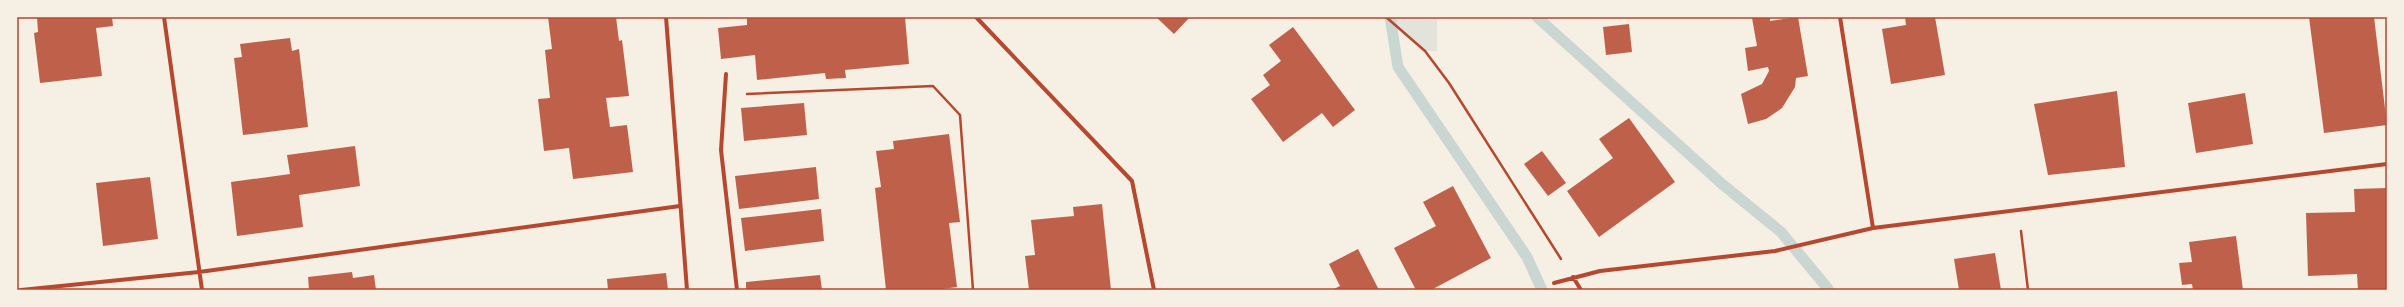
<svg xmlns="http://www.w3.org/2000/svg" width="2404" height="307" viewBox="0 0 2404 307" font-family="Roboto,sans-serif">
<rect width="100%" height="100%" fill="#f6efe4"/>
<path fill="#e2e4dc" d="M 1386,17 L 1437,17 L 1437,51 L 1425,51 Z"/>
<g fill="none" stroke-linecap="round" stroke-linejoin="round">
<path stroke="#c9d6d2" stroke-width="11" d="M 1390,17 L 1398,67 L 1527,257 L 1542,290
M 1537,17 L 1722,184 L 1781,232 L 1829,290"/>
</g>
<path fill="#bf614a" d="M 37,17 L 112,17 L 113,26 L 96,28 L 102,76 L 40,83 L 34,33 L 38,32 Z
M 548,17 L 616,17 L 619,41 L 622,40 L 629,96 L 606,98 L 610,127 L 627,125 L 633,172 L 573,179 L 569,148 L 544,151 L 538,99 L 550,98 L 545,50 L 552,49 Z
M 747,17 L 905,17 L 909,64 L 845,70 L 846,78 L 826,79 L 825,73 L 757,80 L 755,55 L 721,59 L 718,28 L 747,25 Z
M 1156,17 L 1190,17 L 1174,34 Z
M 1770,17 L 1770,21 L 1798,17 L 1808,76 L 1796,78 L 1795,87 L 1782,108 L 1766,119 L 1748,124 L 1741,94 L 1762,84 L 1769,71 L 1768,67 L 1748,71 L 1745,48 L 1757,46 L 1752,18 Z
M 1905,17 L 1935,17 L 1945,75 L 1891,84 L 1882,29 L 1906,25 Z
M 2309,17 L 2374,17 L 2387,125 L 2324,133 Z
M 1629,24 L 1632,52 L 1606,55 L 1603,27 Z
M 1293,27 L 1355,110 L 1333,127 L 1322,113 L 1283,142 L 1251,99 L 1270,85 L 1263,75 L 1281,61 L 1269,45 Z
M 290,38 L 292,51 L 299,49 L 308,127 L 243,135 L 234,58 L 242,57 L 240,44 Z
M 2117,91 L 2125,167 L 2048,175 L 2034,104 Z
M 2245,93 L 2253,144 L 2196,153 L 2188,103 Z
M 804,103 L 807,135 L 744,141 L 741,108 Z
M 1629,118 L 1675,182 L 1599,237 L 1567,191 L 1613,158 L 1599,139 Z
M 949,134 L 960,222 L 949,223 L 957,287 L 935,290 L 886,290 L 875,188 L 881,187 L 876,151 L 894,149 L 893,141 Z
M 355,146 L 360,186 L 299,195 L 303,227 L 237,236 L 231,182 L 290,174 L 287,155 Z
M 1542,151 L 1566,183 L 1548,196 L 1524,164 Z
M 816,167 L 819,199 L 739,209 L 735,176 Z
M 150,177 L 158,239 L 103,246 L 96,183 Z
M 1453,186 L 1491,258 L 1431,290 L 1416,290 L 1394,248 L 1436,226 L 1423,202 Z
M 2387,188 L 2387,290 L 2358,290 L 2357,274 L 2308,276 L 2306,213 L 2355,212 L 2354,189 Z
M 1102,204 L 1111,290 L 1029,290 L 1025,256 L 1035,255 L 1031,220 L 1074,216 L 1073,207 Z
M 821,209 L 824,241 L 745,251 L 741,218 Z
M 2236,236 L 2243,290 L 2193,290 L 2192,284 L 2182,285 L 2179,263 L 2192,262 L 2189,242 Z
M 1358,249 L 1379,290 L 1332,290 L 1340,286 L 1329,264 Z
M 1995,253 L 2001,290 L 1959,290 L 1954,259 Z
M 352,272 L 353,278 L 374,275 L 376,290 L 309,290 L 308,277 Z
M 666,273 L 668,290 L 608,290 L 607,279 Z
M 820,275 L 822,290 L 746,290 L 746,282 Z"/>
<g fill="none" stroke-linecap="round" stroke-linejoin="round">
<path stroke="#b5482f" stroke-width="2.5" d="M 1386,17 L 1425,51 L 1449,83 L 1561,259
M 747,94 L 933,86 L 960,115 L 973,290
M 2021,231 L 2028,290"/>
<path stroke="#b5482f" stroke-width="4" d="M 164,17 L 202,290
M 666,17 L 687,290
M 976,17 L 1132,181 L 1154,290
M 1840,17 L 1873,228
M 726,74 L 721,150 L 737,290
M 1573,277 L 1581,290
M 1554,283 L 1600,271 L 1775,251 L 1873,228 L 2387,164
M 21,290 L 199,272 L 680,206"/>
</g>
<rect width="2404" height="307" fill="none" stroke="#f6efe4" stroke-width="36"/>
<rect x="18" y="18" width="2368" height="271" fill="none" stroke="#b5482f" stroke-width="1.5"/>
</svg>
